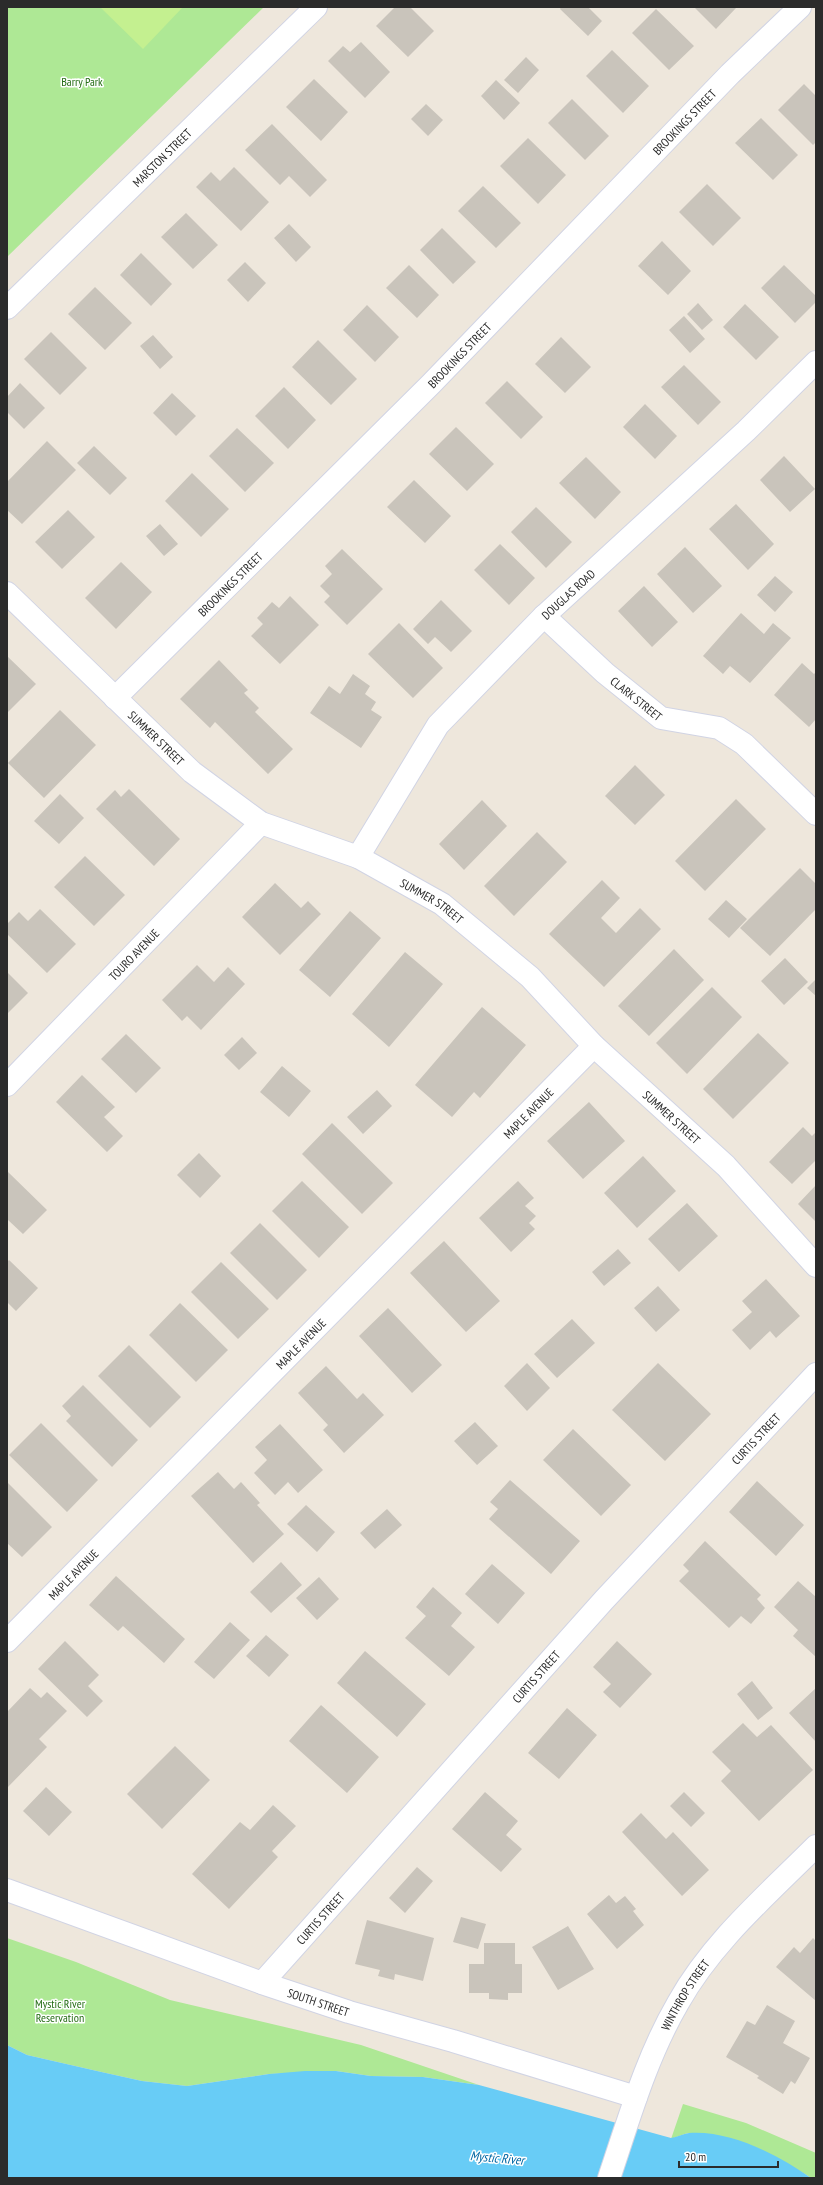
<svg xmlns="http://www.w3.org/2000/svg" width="823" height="2185" viewBox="0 0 823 2185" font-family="'PT Sans Narrow',sans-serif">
<rect width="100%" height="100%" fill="#eee7dc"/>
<path fill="#aee895" d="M 7,7 L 264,7 L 7,257 Z
M 7,1938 L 76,1962 L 170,2000 L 361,2045 L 479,2085 L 423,2077 L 371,2076 L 336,2071 L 269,2074 L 187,2086 L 142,2081 L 97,2071 L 27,2055 L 7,2045 Z
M 683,2104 L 746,2123 L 816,2153 L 816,2178 L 811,2178 C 786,2161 719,2131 689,2133 C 683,2134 677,2137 671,2139 Z"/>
<path fill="#c4f090" d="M 100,7 L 183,7 L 143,49 Z"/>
<path fill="#68ccf6" d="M 7,2045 L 27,2055 L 97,2071 L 142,2081 L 187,2086 L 269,2074 L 305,2071 L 336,2071 L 371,2076 L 423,2077 L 479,2085 L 671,2138 C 677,2137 683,2134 689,2133 C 731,2130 778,2155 811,2178 L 7,2178 Z"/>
<path fill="#c9c4bb" d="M 395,7 L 410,7 L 434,31 L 408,57 L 376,26 Z
M 561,7 L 588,7 L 602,21 L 588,36 L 560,9 Z
M 694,7 L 735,7 L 736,8 L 716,29 Z
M 656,9 L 694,46 L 669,70 L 632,33 Z
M 361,42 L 390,72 L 365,98 L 328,61 L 343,46 L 350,52 Z
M 612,50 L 649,86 L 623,113 L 586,76 Z
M 526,57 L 539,70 L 518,93 L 504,80 Z
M 314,79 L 348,112 L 321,141 L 286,107 Z
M 496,80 L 520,103 L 504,120 L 481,96 Z
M 804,84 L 816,96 L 816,142 L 813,145 L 778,110 Z
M 572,99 L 609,136 L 585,160 L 548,123 Z
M 426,104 L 443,120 L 428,136 L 411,119 Z
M 761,118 L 798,155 L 773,180 L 735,143 Z
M 272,124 L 327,180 L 310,197 L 289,176 L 280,185 L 245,150 Z
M 528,138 L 566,175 L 538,204 L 500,166 Z
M 234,167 L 269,202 L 241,231 L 196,187 L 211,172 L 220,181 Z
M 707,184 L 741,218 L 713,246 L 679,212 Z
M 483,186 L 521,223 L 496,248 L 458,211 Z
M 186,213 L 218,245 L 193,269 L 161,237 Z
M 289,224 L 311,247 L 296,262 L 274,238 Z
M 442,228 L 476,262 L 453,284 L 420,250 Z
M 662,241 L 691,271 L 668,295 L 638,266 Z
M 141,253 L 172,284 L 151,306 L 120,275 Z
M 245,262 L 266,283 L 248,302 L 227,280 Z
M 409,265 L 439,295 L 417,318 L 386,288 Z
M 784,265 L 816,296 L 816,302 L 795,323 L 761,288 Z
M 95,287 L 132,323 L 105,350 L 68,314 Z
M 698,303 L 713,320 L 702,330 L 687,314 Z
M 745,304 L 779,337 L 756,360 L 723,327 Z
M 367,305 L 399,337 L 375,362 L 343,330 Z
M 684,316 L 705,339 L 690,353 L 669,330 Z
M 51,332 L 87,368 L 60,395 L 24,359 Z
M 153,335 L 173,357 L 160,369 L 140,346 Z
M 561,337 L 591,367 L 565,393 L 535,364 Z
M 318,340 L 357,379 L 331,405 L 292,367 Z
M 684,365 L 721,402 L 698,425 L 661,387 Z
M 507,381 L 543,417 L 521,439 L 485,403 Z
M 20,383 L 45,408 L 24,429 L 7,412 L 7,397 Z
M 284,387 L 316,420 L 288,449 L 255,416 Z
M 172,393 L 196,416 L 176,436 L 153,413 Z
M 645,404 L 677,436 L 655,459 L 623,427 Z
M 456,427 L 494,464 L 467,491 L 429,454 Z
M 237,428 L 274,463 L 245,492 L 209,456 Z
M 47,441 L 76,470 L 22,524 L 7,510 L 7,482 Z
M 94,446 L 127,478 L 110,495 L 77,463 Z
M 784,456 L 815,489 L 790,512 L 760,480 Z
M 586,457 L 621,492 L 595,519 L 559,483 Z
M 192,473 L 229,509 L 201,537 L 165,501 Z
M 414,480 L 451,516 L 425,543 L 387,507 Z
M 736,504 L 774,544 L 748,570 L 709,529 Z
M 536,507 L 572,542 L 546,568 L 511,532 Z
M 68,510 L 95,537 L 62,569 L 35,542 Z
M 160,524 L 178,544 L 164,556 L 146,536 Z
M 500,544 L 535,578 L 509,605 L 474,570 Z
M 685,547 L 722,586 L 693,613 L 657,574 Z
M 342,549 L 383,589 L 347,625 L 324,602 L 330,596 L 320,586 L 332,574 L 325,566 Z
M 121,562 L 152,592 L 116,629 L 85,598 Z
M 775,576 L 793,592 L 775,612 L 757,595 Z
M 644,586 L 678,622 L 652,647 L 618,611 Z
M 290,596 L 319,625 L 280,664 L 251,636 L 263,624 L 257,618 L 272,602 L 279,608 Z
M 441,600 L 472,631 L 451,652 L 435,637 L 428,644 L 413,629 Z
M 741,613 L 764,634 L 773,623 L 791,638 L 750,683 L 730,666 L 723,674 L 703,656 Z
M 399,623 L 443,668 L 413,698 L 368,654 Z
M 7,656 L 36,684 L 7,713 Z
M 219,660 L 248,690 L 244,693 L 259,708 L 255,712 L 293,749 L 268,774 L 215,722 L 210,728 L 180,699 Z
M 802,663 L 814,674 L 816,672 L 816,719 L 809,727 L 774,695 Z
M 353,674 L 370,686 L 365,694 L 376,702 L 371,710 L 382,717 L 361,748 L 310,713 L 329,686 L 340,694 Z
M 60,710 L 96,745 L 44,798 L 8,763 Z
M 635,765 L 665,795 L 635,825 L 605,796 Z
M 129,789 L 180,839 L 154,866 L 96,809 L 115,790 L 121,797 Z
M 60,794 L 84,818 L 59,844 L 34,821 Z
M 736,799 L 766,829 L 705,891 L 675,861 Z
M 482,800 L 507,826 L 464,870 L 439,844 Z
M 537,832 L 567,862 L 514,916 L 484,886 Z
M 85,856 L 125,895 L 94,926 L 54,887 Z
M 800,868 L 816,884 L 816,909 L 770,956 L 740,928 Z
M 602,880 L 620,898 L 601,918 L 616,933 L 640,908 L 661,929 L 604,987 L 549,934 Z
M 275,883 L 301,908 L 308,901 L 321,914 L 280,955 L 242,917 Z
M 726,900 L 747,919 L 729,938 L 708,919 Z
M 40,909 L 76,944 L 47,973 L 7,934 L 7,924 L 19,912 L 28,921 Z
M 350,911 L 381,938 L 330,997 L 299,970 Z
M 674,949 L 704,980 L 649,1036 L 618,1006 Z
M 405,952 L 443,984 L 389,1047 L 352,1014 Z
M 785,958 L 808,982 L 784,1005 L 761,981 Z
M 197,965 L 214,982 L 228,967 L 245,984 L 201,1030 L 187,1016 L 182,1021 L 162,1000 Z
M 7,972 L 28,993 L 7,1014 Z
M 816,979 L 816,996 L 807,988 Z
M 712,987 L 742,1017 L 687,1074 L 656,1043 Z
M 482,1007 L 526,1045 L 480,1098 L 474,1092 L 452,1117 L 415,1085 Z
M 758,1033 L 789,1063 L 733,1119 L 703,1089 Z
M 126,1034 L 161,1068 L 136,1093 L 101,1059 Z
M 242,1037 L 257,1053 L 239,1070 L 224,1055 Z
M 282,1066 L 311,1091 L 289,1117 L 260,1092 Z
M 82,1075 L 115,1107 L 104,1117 L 123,1136 L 107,1152 L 56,1102 Z
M 377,1090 L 392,1106 L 363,1134 L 347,1117 Z
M 589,1102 L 625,1141 L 583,1179 L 547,1141 Z
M 332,1123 L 393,1183 L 362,1214 L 302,1154 Z
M 803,1127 L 812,1136 L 816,1132 L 816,1160 L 792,1184 L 769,1162 Z
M 199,1153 L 221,1176 L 200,1198 L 177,1175 Z
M 643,1156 L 676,1191 L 637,1228 L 604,1193 Z
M 7,1171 L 47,1210 L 23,1234 L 8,1220 L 7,1221 Z
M 302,1181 L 349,1227 L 319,1258 L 272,1211 Z
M 518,1181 L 534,1198 L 525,1206 L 536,1216 L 529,1223 L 535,1229 L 511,1252 L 479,1218 Z
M 816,1185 L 816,1222 L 798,1204 Z
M 687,1203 L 718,1236 L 679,1272 L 648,1239 Z
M 260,1223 L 307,1270 L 277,1300 L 230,1253 Z
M 444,1241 L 500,1301 L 466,1332 L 410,1273 Z
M 618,1249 L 631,1263 L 604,1286 L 592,1272 Z
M 9,1260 L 38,1288 L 16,1311 L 7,1302 L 7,1262 Z
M 221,1262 L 269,1309 L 238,1339 L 191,1292 Z
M 766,1279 L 800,1316 L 776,1338 L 770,1331 L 750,1350 L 732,1330 L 752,1312 L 742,1301 Z
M 658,1286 L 680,1310 L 656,1332 L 634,1308 Z
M 180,1303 L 228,1350 L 196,1382 L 149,1335 Z
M 388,1308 L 442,1365 L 412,1393 L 359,1336 Z
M 572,1319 L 595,1343 L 557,1378 L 534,1354 Z
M 129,1345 L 181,1397 L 150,1428 L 98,1376 Z
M 527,1363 L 550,1388 L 527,1411 L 504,1386 Z
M 658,1363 L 711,1414 L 665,1461 L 612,1410 Z
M 326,1366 L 357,1399 L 363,1393 L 384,1415 L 344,1453 L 323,1430 L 328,1425 L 298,1393 Z
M 83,1385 L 138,1440 L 112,1467 L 66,1421 L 71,1416 L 62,1406 Z
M 475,1422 L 498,1446 L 477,1465 L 454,1441 Z
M 41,1423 L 98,1480 L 67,1512 L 9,1455 Z
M 280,1424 L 323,1470 L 298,1493 L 288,1482 L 275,1495 L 254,1473 L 267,1460 L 255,1447 Z
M 573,1429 L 631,1485 L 601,1516 L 543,1460 Z
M 218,1472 L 234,1489 L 241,1482 L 260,1503 L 257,1505 L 284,1534 L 253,1563 L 191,1496 Z
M 510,1480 L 580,1541 L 551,1574 L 489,1519 L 498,1509 L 490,1502 Z
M 757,1481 L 804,1525 L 776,1556 L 729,1512 Z
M 7,1482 L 52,1527 L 22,1557 L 7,1543 Z
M 306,1505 L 335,1532 L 317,1552 L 287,1524 Z
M 387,1509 L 402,1525 L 375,1549 L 360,1533 Z
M 705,1541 L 761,1595 L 757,1599 L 765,1608 L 751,1624 L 741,1616 L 729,1628 L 679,1581 L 689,1571 L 683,1565 Z
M 281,1562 L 302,1585 L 271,1613 L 250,1592 Z
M 492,1564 L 525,1593 L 498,1624 L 465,1594 Z
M 116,1576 L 185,1639 L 164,1663 L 123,1626 L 118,1631 L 89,1605 Z
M 319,1577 L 339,1599 L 317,1620 L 296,1598 Z
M 798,1581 L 816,1597 L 816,1657 L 793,1636 L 798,1630 L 774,1607 Z
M 433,1587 L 462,1613 L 451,1626 L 475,1647 L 449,1676 L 405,1638 L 426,1616 L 416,1607 Z
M 230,1622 L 250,1640 L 214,1679 L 194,1662 Z
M 266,1635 L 289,1655 L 269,1677 L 246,1656 Z
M 65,1641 L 99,1675 L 88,1686 L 103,1701 L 87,1717 L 38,1669 Z
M 617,1641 L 652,1674 L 620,1708 L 603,1692 L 611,1684 L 593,1667 Z
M 365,1651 L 426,1704 L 397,1737 L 337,1683 Z
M 752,1681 L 773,1708 L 758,1720 L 737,1694 Z
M 30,1688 L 41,1698 L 47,1692 L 67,1711 L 39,1739 L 47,1747 L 7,1788 L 7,1712 Z
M 816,1688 L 816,1742 L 789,1713 Z
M 321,1705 L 379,1757 L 347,1793 L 289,1741 Z
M 567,1708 L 597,1735 L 559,1779 L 528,1753 Z
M 743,1723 L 757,1737 L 771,1725 L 813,1770 L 759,1821 L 721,1781 L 731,1771 L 712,1752 Z
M 175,1746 L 210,1780 L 162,1829 L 127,1794 Z
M 46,1787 L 72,1812 L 49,1836 L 23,1811 Z
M 485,1792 L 518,1821 L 506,1835 L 522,1849 L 501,1872 L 452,1829 Z
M 684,1792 L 705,1813 L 691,1827 L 670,1806 Z
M 273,1805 L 296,1826 L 272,1851 L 278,1857 L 229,1909 L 192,1874 L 240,1822 L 250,1830 Z
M 641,1813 L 666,1839 L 673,1832 L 709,1870 L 682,1896 L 622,1832 Z
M 417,1867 L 433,1881 L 405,1913 L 389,1898 Z
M 609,1895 L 616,1903 L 625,1896 L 636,1909 L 633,1911 L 644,1925 L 617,1949 L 587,1914 Z
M 461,1917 L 486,1924 L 478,1949 L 453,1942 Z
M 367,1920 L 434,1938 L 423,1981 L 395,1974 L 394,1980 L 378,1976 L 380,1970 L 355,1964 Z
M 568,1926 L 594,1969 L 558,1990 L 532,1947 Z
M 813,1938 L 816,1941 L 816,2001 L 776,1967 L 794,1947 L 800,1953 Z
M 484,1943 L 515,1943 L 515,1964 L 522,1964 L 522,1993 L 508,1993 L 508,2000 L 489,1999 L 489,1993 L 469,1993 L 469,1964 L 484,1964 Z
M 767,2005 L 795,2021 L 783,2043 L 810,2058 L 795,2084 L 791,2081 L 783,2094 L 757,2078 L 759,2076 L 726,2057 L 747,2021 L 755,2025 Z"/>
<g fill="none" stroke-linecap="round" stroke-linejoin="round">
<g stroke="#d1d4e4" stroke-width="24">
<g id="minor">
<path id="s1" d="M 7,308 L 316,7"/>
<path id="s2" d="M 7,593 L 192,772 L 261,823 L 358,857 L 442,904 L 530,977 L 594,1046 L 726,1166 L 816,1266"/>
<path id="s3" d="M 544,616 L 605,673 L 661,718 L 719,728 L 744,744 L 816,814"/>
<path id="s4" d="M 115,698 L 431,384 L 730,74 L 800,7"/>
<path id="s5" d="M 358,857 L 438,725 L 544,616 L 746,431 L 816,362"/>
<path id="s6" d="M 7,1085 L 261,823"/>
<path id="s7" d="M 7,1641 L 594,1046"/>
<path id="s8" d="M 7,1890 L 262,1983 L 349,2012 L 453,2041 L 636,2097"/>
<path id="s9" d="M 262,1983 L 604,1600 L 816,1374"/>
<path id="s10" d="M 609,2178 C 629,2119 646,2058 678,2003 C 712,1942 767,1895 816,1846"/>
</g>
</g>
<use href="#minor" stroke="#fff" stroke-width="22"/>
</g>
<g text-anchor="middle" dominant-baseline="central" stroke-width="3" stroke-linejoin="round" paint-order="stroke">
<g font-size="12" fill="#256d15" stroke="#fff">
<text x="82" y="81">Barry Park</text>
<text x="60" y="2003">Mystic River<tspan x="60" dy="14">Reservation</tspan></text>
</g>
<g font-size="12" fill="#2b2b2b" stroke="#fff">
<text stroke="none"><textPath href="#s4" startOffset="810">BROOKINGS STREET</textPath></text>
<text stroke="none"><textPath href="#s1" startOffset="216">MARSTON STREET</textPath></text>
<text stroke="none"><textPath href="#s4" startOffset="486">BROOKINGS STREET</textPath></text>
<text stroke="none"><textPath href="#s4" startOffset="162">BROOKINGS STREET</textPath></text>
<text stroke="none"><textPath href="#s5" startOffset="339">DOUGLAS ROAD</textPath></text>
<text stroke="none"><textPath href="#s3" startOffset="124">CLARK STREET</textPath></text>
<text stroke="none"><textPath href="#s2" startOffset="208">SUMMER STREET</textPath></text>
<text stroke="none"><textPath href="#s2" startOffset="532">SUMMER STREET</textPath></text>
<text stroke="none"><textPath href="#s6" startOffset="182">TOURO AVENUE</textPath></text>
<text stroke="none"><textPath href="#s7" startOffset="742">MAPLE AVENUE</textPath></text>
<text stroke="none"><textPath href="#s2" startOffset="856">SUMMER STREET</textPath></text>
<text stroke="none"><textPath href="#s7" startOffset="418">MAPLE AVENUE</textPath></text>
<text stroke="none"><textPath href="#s9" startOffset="735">CURTIS STREET</textPath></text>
<text stroke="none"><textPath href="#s7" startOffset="94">MAPLE AVENUE</textPath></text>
<text stroke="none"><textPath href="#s9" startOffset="411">CURTIS STREET</textPath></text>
<text stroke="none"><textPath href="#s9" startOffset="87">CURTIS STREET</textPath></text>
<text stroke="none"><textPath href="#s10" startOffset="199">WINTHROP STREET</textPath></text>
<text stroke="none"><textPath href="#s8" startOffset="331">SOUTH STREET</textPath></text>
</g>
<g font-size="13" font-style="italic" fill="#0569a5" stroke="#fff">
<text transform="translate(497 2158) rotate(5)">Mystic River</text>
</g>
</g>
<rect width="823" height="2185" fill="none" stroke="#2b2b2b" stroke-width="16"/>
<path d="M679 2161v6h99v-6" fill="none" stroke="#2b2b2b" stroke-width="2"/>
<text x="685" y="2161" font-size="12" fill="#2b2b2b" stroke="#ffffff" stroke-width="3" paint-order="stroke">20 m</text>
</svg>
